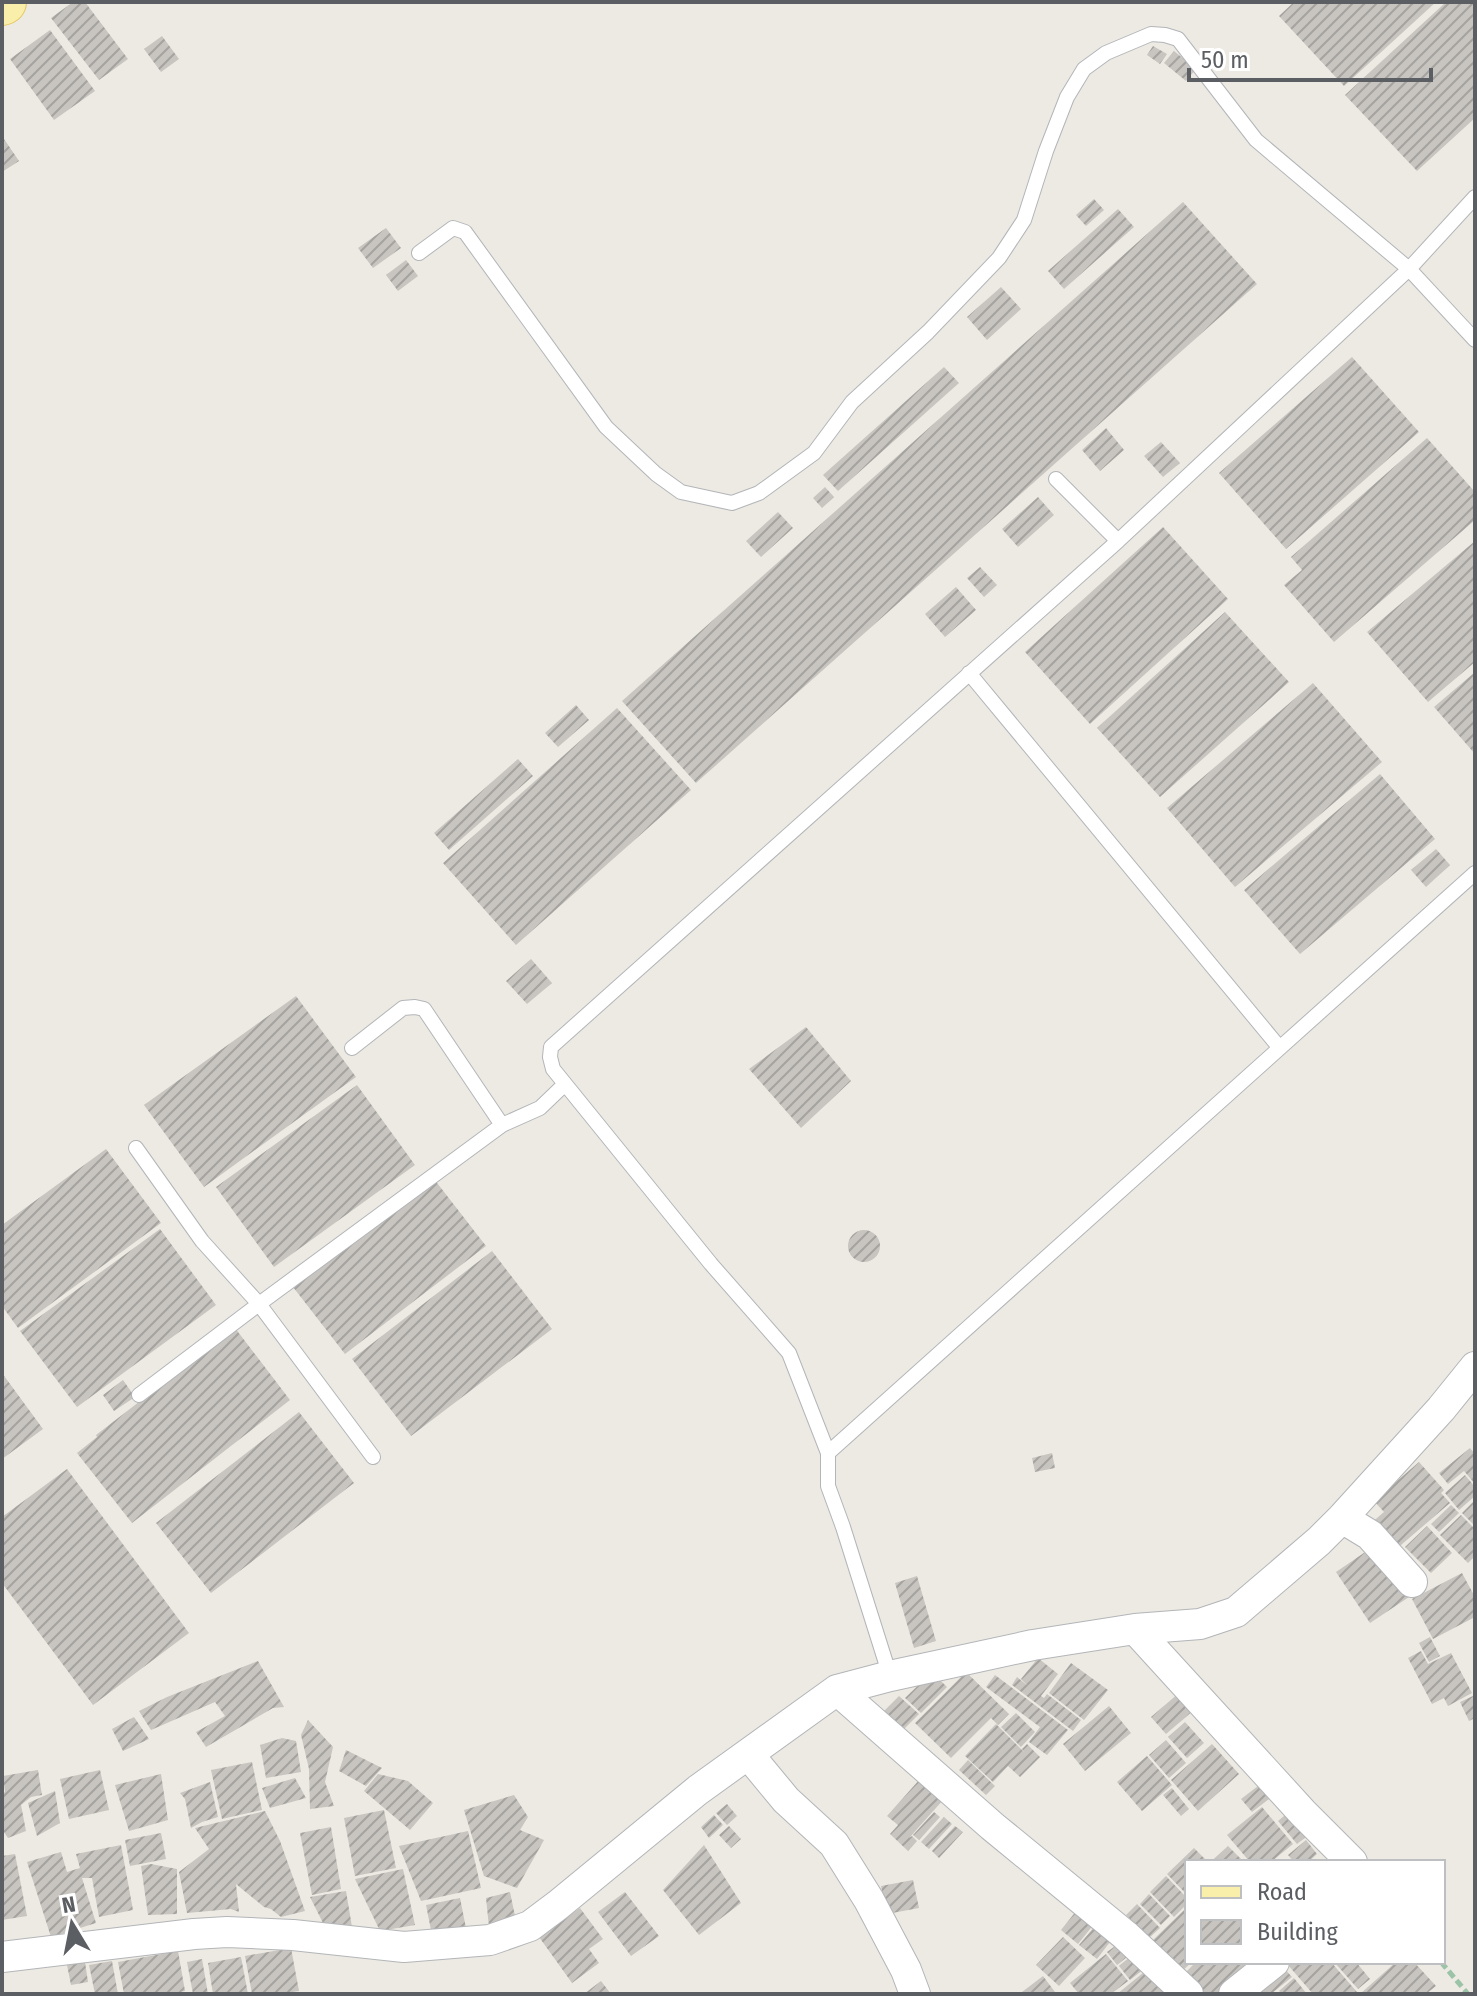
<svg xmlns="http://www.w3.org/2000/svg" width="1477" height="1996" viewBox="0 0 1477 1996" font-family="'Fira Sans Condensed',sans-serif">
<defs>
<pattern id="building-hatch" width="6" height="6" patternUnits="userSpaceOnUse" patternTransform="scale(2)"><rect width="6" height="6" fill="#c8c5c0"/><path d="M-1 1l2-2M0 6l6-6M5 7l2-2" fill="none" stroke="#a5a39f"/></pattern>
</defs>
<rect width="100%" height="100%" fill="#eceae2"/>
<path fill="url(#building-hatch)" d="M 73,2 L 85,2 L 128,59 L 99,80 L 51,18 Z
M 1294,2 L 1436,2 L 1344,86 L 1279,16 Z
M 1446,2 L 1475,2 L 1475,118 L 1417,171 L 1345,95 Z
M 50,30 L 95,91 L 54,120 L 10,59 Z
M 162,36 L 179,59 L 161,72 L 144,49 Z
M 1153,46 L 1167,54 L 1160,64 L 1147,55 Z
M 1174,51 L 1196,69 L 1186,81 L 1164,63 Z
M 2,136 L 19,161 L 2,172 Z
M 1094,199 L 1104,210 L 1086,226 L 1076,215 Z
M 1183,202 L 1257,284 L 696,783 L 622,701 Z
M 1118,209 L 1134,227 L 1064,289 L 1048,271 Z
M 386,228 L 401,248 L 373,268 L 358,248 Z
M 406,260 L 418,276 L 398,291 L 386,275 Z
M 1001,287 L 1021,309 L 987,340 L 967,317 Z
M 1352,357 L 1419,432 L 1286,549 L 1219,473 Z
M 944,367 L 959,383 L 838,491 L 823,475 Z
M 1106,428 L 1124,450 L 1100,471 L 1082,450 Z
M 1427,438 L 1475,492 L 1475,520 L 1334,642 L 1284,585 L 1302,570 L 1291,557 Z
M 1161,442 L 1180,463 L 1163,477 L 1144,456 Z
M 825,487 L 834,497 L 822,508 L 813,498 Z
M 1038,497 L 1054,515 L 1018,547 L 1002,529 Z
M 778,512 L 793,528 L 761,557 L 746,541 Z
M 1163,527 L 1228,599 L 1090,724 L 1025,652 Z
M 1475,541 L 1475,662 L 1428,702 L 1367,632 Z
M 980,567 L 997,585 L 984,597 L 967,578 Z
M 956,587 L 976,610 L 945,637 L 925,614 Z
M 1225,612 L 1289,682 L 1160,797 L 1097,728 Z
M 1475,672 L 1475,754 L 1434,707 Z
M 1313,683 L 1382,762 L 1235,887 L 1167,808 Z
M 576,705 L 589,720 L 558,747 L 545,733 Z
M 617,708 L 691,790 L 516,945 L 443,863 Z
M 518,759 L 533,776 L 449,850 L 434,833 Z
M 1380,774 L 1435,839 L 1300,954 L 1244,890 Z
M 1436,849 L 1450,865 L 1426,887 L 1411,870 Z
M 531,959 L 552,983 L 527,1004 L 506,981 Z
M 296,996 L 356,1077 L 204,1187 L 144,1105 Z
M 806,1027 L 851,1081 L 801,1128 L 749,1069 Z
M 357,1085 L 415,1165 L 274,1267 L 216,1187 Z
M 106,1149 L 161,1223 L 18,1328 L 2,1306 L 2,1225 Z
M 434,1179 L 486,1246 L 345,1354 L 293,1287 Z
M 160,1229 L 216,1305 L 77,1407 L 20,1331 Z
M848 1246a16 16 0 1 1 32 0a16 16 0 1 1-32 0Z
M 492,1251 L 552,1329 L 411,1436 L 352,1359 Z
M 235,1328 L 290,1400 L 132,1523 L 77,1453 L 97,1437 L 96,1435 Z
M 2,1373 L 43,1429 L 2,1459 Z
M 123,1380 L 135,1397 L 114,1411 L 103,1395 Z
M 299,1412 L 354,1483 L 211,1593 L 156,1523 Z
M 1470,1448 L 1475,1454 L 1475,1484 L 1464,1471 L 1448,1484 L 1439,1473 Z
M 1052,1453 L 1055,1468 L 1035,1472 L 1032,1458 Z
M 1419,1462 L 1444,1490 L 1441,1493 L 1450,1503 L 1394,1551 L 1370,1524 L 1384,1512 L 1374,1501 Z
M 67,1469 L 189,1633 L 93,1705 L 2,1583 L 2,1517 Z
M 1465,1475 L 1475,1487 L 1475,1496 L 1459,1510 L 1445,1493 Z
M 1475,1500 L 1475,1526 L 1462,1513 Z
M 1451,1505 L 1459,1513 L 1439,1532 L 1431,1524 Z
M 1461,1515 L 1475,1529 L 1475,1556 L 1468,1563 L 1440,1535 Z
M 1427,1526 L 1452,1553 L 1431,1573 L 1405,1547 Z
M 1374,1546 L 1409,1597 L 1370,1623 L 1336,1572 Z
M 1462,1573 L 1475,1597 L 1475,1617 L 1433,1639 L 1412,1599 Z
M 917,1576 L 936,1641 L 914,1648 L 895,1583 Z
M 1430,1637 L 1440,1656 L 1429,1662 L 1419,1643 Z
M 1421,1651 L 1428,1664 L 1451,1653 L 1472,1693 L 1448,1706 L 1444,1698 L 1432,1704 L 1408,1658 Z
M 1038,1658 L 1058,1674 L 1041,1696 L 1044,1698 L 1047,1694 L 1081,1720 L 1073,1731 L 1012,1685 L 1017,1677 L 1028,1686 L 1021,1679 Z
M 258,1661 L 284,1707 L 273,1708 L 206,1747 L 196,1732 L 225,1716 L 215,1702 L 151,1730 L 139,1711 L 167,1697 Z
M 1071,1663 L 1108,1690 L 1084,1720 L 1049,1693 Z
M 932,1672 L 947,1687 L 921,1713 L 905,1698 Z
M 966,1672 L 1009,1714 L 998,1725 L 991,1718 L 951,1758 L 915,1723 Z
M 995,1675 L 1068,1730 L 1047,1755 L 1029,1742 L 1040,1727 L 986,1687 Z
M 1179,1693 L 1194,1710 L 1166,1734 L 1151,1717 Z
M 1475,1695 L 1475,1718 L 1469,1721 L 1460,1702 Z
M 899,1696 L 919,1714 L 903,1730 L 884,1711 Z
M 1109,1706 L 1131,1733 L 1085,1771 L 1063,1744 Z
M 1016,1713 L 1035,1732 L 1021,1747 L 1001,1727 Z
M 134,1717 L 149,1739 L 123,1751 L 112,1729 Z
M 308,1720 L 333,1747 L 325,1782 L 334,1806 L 310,1809 L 309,1769 L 301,1735 Z
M 1185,1722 L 1204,1743 L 1187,1758 L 1168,1737 Z
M 996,1724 L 1024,1752 L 1022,1749 L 1027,1744 L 1040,1757 L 1020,1777 L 1008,1766 L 993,1782 L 965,1756 Z
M 282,1738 L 296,1741 L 301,1772 L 266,1778 L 260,1745 Z
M 1166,1740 L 1186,1763 L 1169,1778 L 1149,1755 Z
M 1212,1744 L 1239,1774 L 1198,1811 L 1171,1780 Z
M 346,1750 L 382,1768 L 366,1786 L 339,1771 Z
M 1147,1756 L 1172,1785 L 1142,1811 L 1117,1782 Z
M 968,1760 L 995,1786 L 986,1795 L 959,1770 Z
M 252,1762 L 262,1810 L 222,1819 L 211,1770 Z
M 38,1770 L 42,1795 L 31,1797 L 21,1805 L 26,1831 L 8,1838 L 2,1829 L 2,1794 L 5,1792 L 3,1776 Z
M 100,1770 L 109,1810 L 69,1819 L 60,1779 Z
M 161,1774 L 168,1820 L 129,1831 L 115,1785 Z
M 378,1774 L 408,1781 L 433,1803 L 410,1830 L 364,1791 Z
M 295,1778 L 306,1798 L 270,1808 L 262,1788 Z
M 920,1779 L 944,1799 L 909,1838 L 912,1836 L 917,1841 L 908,1851 L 890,1834 L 898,1825 L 887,1816 Z
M 210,1782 L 218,1817 L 202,1822 L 191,1828 L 185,1799 L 180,1793 Z
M 1258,1786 L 1269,1799 L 1252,1812 L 1241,1799 Z
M 1172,1788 L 1189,1809 L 1181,1816 L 1163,1795 Z
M 55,1791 L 60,1823 L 37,1836 L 28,1803 Z
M 514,1795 L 528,1817 L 520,1830 L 544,1840 L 517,1888 L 484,1876 L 464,1810 Z
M 727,1804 L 737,1816 L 727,1825 L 716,1813 Z
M 1262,1807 L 1293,1844 L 1271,1862 L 1250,1862 L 1227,1835 Z
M 384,1810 L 396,1868 L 355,1876 L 344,1818 Z
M 265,1811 L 280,1841 L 305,1911 L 281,1917 L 271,1909 L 264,1907 L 236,1884 L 239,1912 L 231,1909 L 187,1913 L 179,1872 L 209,1849 L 195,1828 Z
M 1290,1811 L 1310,1834 L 1297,1844 L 1278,1821 Z
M 934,1812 L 940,1817 L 919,1840 L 913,1835 Z
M 714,1815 L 723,1825 L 709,1838 L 701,1827 Z
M 944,1817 L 952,1824 L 929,1849 L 921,1842 Z
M 729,1826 L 741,1839 L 731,1848 L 719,1835 Z
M 955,1826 L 963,1832 L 939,1858 L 932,1851 Z
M 331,1827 L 341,1889 L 312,1895 L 300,1833 Z
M 468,1831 L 481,1888 L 421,1901 L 399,1846 Z
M 161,1833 L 166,1859 L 130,1866 L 125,1840 Z
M 1306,1840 L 1317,1854 L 1308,1862 L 1294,1862 L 1288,1855 Z
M 121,1845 L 133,1910 L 99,1917 L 92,1878 L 82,1878 L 96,1923 L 51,1937 L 27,1862 L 61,1852 L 67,1872 L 80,1868 L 76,1854 Z
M 704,1845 L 741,1903 L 699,1935 L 663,1890 Z
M 1228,1846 L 1244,1862 L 1217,1862 L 1214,1859 Z
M 1194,1848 L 1208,1862 L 1187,1862 L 1187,1895 L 1167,1874 Z
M 15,1854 L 27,1916 L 2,1920 L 2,1856 Z
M 151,1864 L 177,1869 L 177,1914 L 148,1915 L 141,1866 Z
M 403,1869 L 415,1925 L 380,1931 L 355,1879 Z
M 1166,1876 L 1187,1898 L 1187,1904 L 1174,1917 L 1150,1892 Z
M 913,1880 L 919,1908 L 887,1914 L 881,1886 Z
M 346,1891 L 353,1933 L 325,1927 L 310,1897 Z
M 510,1892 L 515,1916 L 489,1927 L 486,1898 Z
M 625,1892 L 659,1936 L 631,1956 L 598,1912 Z
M 1149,1894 L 1170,1916 L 1161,1925 L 1140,1904 Z
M 460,1898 L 466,1928 L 432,1935 L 426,1905 Z
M 1137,1904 L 1160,1928 L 1149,1938 L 1126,1915 Z
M 1081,1905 L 1098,1919 L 1078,1944 L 1061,1930 Z
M 1187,1907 L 1187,1962 L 1192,1962 L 1181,1972 L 1152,1941 Z
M 580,1908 L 603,1939 L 589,1949 L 599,1963 L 572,1983 L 539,1937 Z
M 1100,1920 L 1116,1934 L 1097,1959 L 1079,1945 Z
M 1063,1937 L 1085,1958 L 1059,1986 L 1036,1965 Z
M 1122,1941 L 1132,1953 L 1117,1965 L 1107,1952 Z
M 291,1948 L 299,1991 L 280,1994 L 252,1994 L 245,1956 Z
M 178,1951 L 185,1991 L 171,1994 L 124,1994 L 118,1962 Z
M 1137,1951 L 1148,1966 L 1130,1980 L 1119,1966 Z
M 1106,1954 L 1128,1981 L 1111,1994 L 1079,1994 L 1070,1983 Z
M 241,1957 L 248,1994 L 213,1994 L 208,1963 Z
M 202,1959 L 208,1994 L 193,1994 L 187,1962 Z
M 112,1961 L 118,1994 L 95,1994 L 89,1965 Z
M 85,1962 L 88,1982 L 71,1985 L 67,1965 Z
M 1196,1962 L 1245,1962 L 1249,1966 L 1219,1994 L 1205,1994 L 1185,1973 Z
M 1292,1962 L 1331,1962 L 1357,1992 L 1355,1994 L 1313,1994 L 1288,1965 Z
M 1334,1962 L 1356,1962 L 1370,1979 L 1358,1989 Z
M 1396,1962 L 1414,1962 L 1436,1986 L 1426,1994 L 1360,1994 Z
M 1149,1968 L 1171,1994 L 1117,1994 Z
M 1284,1968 L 1292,1977 L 1271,1994 L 1254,1994 Z
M 1043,1976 L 1055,1992 L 1053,1994 L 1024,1994 L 1022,1992 Z
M 1294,1978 L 1307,1994 L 1282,1994 L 1279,1991 Z
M 601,1981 L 611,1994 L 584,1994 Z"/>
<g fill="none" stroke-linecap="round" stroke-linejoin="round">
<g stroke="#b3b5b9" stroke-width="16">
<path id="lane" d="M 419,253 L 453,228 L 465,232 L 606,427 L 656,474 L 681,492 L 732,503 L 759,493 L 814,453 L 852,402 L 928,332 L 999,258 L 1024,220 L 1046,151 L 1067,97 L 1084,69 L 1106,53 L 1151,34 L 1165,35 L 1178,39 L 1256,140 L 1409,269 L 1475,340
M 1056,479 L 1118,541
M 969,673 L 1279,1047
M 352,1048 L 403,1008 L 415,1007 L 424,1009 L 502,1125
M 136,1148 L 202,1241 L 259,1304 L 373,1457
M 139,1395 L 259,1304 L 502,1125 L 540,1108 L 565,1084
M 828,1453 L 789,1353 L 711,1264 L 553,1069 L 550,1057 L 551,1047 L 1118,541 L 1409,269 L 1475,197
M 890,1676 L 843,1527 L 828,1486 L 828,1453 L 1475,873"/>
</g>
<g stroke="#b3b5b9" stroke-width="32">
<path id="street" d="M 1342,1518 L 1370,1535 L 1412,1582
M 1135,1629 L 1303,1813 L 1352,1862
M 837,1690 L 992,1826 L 1125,1935 L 1188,1994
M 748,1754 L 786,1800 L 834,1844 L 869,1900 L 906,1970 L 915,1994
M 2,1957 L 194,1934 L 227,1932 L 293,1935 L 404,1947 L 490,1940 L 530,1926 L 558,1905 L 698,1790 L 837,1690 L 890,1676 L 1033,1645 L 1135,1629 L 1200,1624 L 1236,1612 L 1319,1541 L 1342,1518 L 1441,1409 L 1475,1367
M 1234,1994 L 1274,1962"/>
</g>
<g stroke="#e7c661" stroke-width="46">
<path id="primary" d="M 2,3 L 4,2"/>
</g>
<path stroke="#9ac3a7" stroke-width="5" stroke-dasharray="8 4" stroke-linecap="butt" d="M 1441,1962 L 1468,1994"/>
<use href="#lane" stroke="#fff" stroke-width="14"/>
<use href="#street" stroke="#fff" stroke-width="30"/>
<use href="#primary" stroke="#f9efab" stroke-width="44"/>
</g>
<rect width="1477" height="1996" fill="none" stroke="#5b5e62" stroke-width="8"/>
<rect x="1185" y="1860" width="260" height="104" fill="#ffffff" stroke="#bdbfc0" stroke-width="2"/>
<rect x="1201" y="1886" width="40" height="12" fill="#f9efab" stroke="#bdbfc0" stroke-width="2"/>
<text x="1257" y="1900" font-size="24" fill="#5b5e62">Road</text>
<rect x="1201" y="1920" width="40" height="24" fill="url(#building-hatch)" stroke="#bdbfc0" stroke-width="2"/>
<text x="1257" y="1940" font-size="24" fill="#5b5e62">Building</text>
<g transform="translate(72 1924) rotate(350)" stroke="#ffffff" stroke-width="6" paint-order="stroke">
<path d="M0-6L14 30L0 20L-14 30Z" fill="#5b5e62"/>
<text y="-12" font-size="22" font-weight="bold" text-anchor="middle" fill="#5b5e62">N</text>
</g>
<path d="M1189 68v12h242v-12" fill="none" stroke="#5b5e62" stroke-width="4"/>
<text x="1201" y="68" font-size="24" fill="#5b5e62" stroke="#ffffff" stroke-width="6" paint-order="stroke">50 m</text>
</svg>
